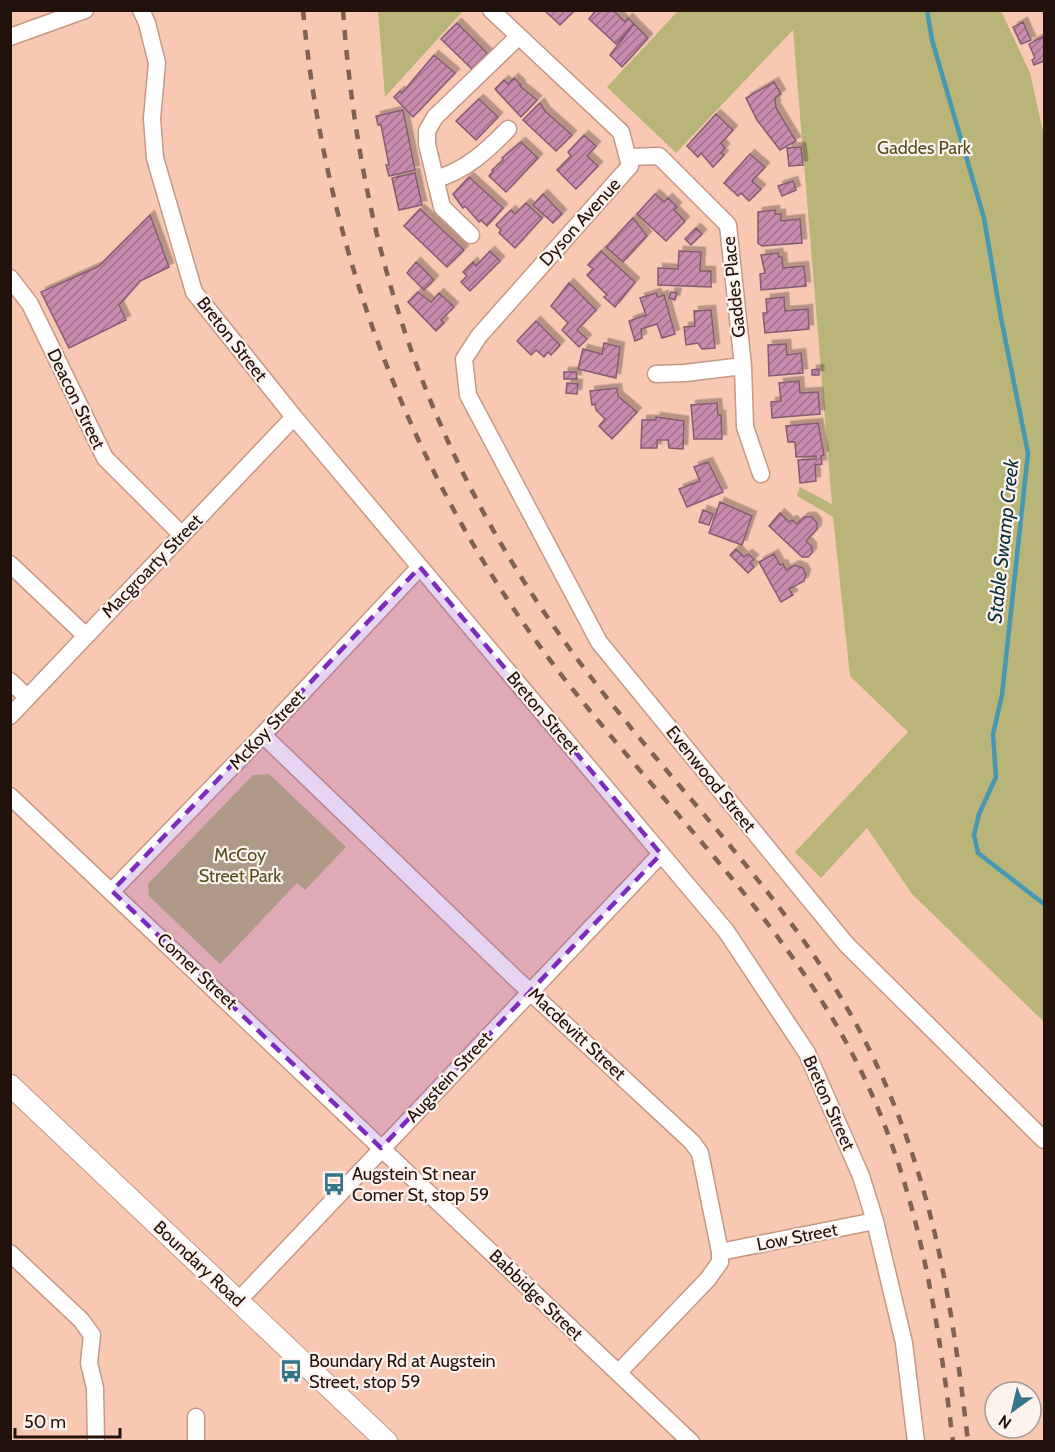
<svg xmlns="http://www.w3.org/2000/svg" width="1055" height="1452" viewBox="0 0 1055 1452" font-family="Cabin,sans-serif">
<defs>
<pattern id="building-hatch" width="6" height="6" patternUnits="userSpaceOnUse" patternTransform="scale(1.5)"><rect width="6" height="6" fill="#c98bae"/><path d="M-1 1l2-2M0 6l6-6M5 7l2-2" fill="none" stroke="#a3708c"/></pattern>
<filter id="shadow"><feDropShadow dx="4.5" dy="-4.5" stdDeviation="0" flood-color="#0004"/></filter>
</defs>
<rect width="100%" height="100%" fill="#f8c8b3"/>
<path fill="#b9b578" d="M 378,11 L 463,11 L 385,97 Z
M 678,11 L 1001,11 L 1030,73 L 1044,136 L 1044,1022 L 912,894 L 867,828 L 821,878 L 795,852 L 908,732 L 850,676 L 833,517 L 797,496 L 800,487 L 832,504 L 793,30 L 676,153 L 607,87 Z
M 269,774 L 346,847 L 305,890 L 297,883 L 220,964 L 149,896 L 148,884 L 253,775 Z"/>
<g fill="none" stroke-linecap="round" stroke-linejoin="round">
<path stroke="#4897b3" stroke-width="4.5" d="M 927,10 L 932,40 L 984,218 L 1001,318 L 1028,453 L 1002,695 L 993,734 L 996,777 L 979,814 L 974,835 L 978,853 L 1044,904"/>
</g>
<path fill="url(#building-hatch)" stroke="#845b72" stroke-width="1.5" filter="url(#shadow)" d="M 544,10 L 571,10 L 573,12 L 560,25 Z
M 596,10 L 613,10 L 625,22 L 628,18 L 634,24 L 616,44 L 589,19 Z
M 1023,22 L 1031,40 L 1021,44 L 1013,27 Z
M 457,23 L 489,55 L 474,71 L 441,39 Z
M 634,24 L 648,38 L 622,67 L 610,55 Z
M 1044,36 L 1044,61 L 1034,65 L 1032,60 L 1035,58 L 1029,44 Z
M 434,55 L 455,73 L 413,117 L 394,97 L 400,91 L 402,93 Z
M 514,78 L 521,85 L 520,86 L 537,100 L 521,117 L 495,89 L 504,80 L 508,84 Z
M 774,82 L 781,94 L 775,98 L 776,108 L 796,141 L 780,150 L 757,120 L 746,98 Z
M 479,99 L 498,117 L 476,140 L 456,121 Z
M 540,103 L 545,111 L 572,135 L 556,151 L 523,120 Z
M 403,110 L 415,170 L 389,176 L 386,165 L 389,165 L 381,125 L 378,125 L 376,116 Z
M 716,114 L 733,130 L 721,143 L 725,148 L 721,153 L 724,155 L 713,167 L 701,153 L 698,157 L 687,146 Z
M 584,135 L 596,146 L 587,156 L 598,166 L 576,189 L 557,170 L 571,156 L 568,152 Z
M 521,142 L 538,158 L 506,192 L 489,176 L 493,171 L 492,170 L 503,160 L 502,158 Z
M 801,147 L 803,165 L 789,166 L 787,148 Z
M 750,154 L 765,167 L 752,181 L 761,189 L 749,201 L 741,193 L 738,196 L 724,183 Z
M 415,173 L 422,205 L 399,210 L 392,178 Z
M 469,177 L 503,208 L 487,226 L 481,220 L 479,222 L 465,206 L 463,208 L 453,194 Z
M 793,181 L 796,190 L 782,196 L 778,186 Z
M 543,194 L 562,214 L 553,223 L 533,205 Z
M 655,194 L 664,202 L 668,198 L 677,207 L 674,210 L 685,221 L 666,241 L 637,214 Z
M 526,203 L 542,218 L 515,248 L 499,233 L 501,230 L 496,225 L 511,210 L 515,214 Z
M 420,209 L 464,250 L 447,267 L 404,226 Z
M 775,210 L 775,214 L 781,214 L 781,221 L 800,219 L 802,243 L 762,246 L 758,243 L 758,212 Z
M 150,215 L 169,267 L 140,281 L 119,305 L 126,320 L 69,348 L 41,292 L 99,266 Z
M 633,218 L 647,236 L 623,262 L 606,247 Z
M 696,228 L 702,234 L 691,245 L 685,239 Z
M 490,251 L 500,261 L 470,291 L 461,282 L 467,276 L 463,272 L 473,262 L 476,266 Z
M 601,251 L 635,282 L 615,307 L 604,297 L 607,295 L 587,275 L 593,269 L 588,265 Z
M 679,251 L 701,252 L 700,271 L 711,271 L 711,287 L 658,285 L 658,268 L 678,269 Z
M 778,253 L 779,257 L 782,257 L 783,268 L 804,266 L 806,286 L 761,290 L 760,274 L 765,273 L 761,255 Z
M 416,262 L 434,280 L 424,290 L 407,273 Z
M 569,283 L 596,310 L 577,330 L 587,339 L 579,347 L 562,330 L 568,323 L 551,306 Z
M 418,292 L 431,302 L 439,293 L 454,307 L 441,320 L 444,323 L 436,331 L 408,302 Z
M 671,292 L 677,293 L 675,300 L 669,298 Z
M 656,293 L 658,297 L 664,295 L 675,334 L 662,338 L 657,324 L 641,329 L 642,338 L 635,341 L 629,321 L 646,315 L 640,298 Z
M 784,297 L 785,311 L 808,309 L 809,329 L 765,333 L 763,313 L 767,313 L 766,299 Z
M 711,310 L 715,348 L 702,349 L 698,343 L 686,345 L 684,327 L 695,326 L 694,311 Z
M 536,321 L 560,345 L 551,355 L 548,352 L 544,357 L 536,350 L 531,355 L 517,341 Z
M 604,343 L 620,347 L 616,378 L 578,369 L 583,349 L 602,354 Z
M 786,344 L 787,355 L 801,353 L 803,373 L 769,376 L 768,345 Z
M 819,369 L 819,375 L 812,375 L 812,370 Z
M 564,372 L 576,372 L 577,379 L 564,379 Z
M 799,381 L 800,393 L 818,392 L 820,414 L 772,418 L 771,402 L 781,401 L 779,383 Z
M 567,383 L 578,384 L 577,394 L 566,393 Z
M 617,388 L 618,396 L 637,412 L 612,439 L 599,426 L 605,419 L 596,410 L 595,404 L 592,405 L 590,391 Z
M 717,403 L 718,415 L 721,415 L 722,439 L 694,439 L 691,405 Z
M 656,417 L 684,421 L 683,449 L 669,448 L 668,440 L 657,440 L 657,448 L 641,448 L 642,420 L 656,420 Z
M 818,423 L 824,455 L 821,456 L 822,464 L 815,465 L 816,481 L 800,483 L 798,460 L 816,459 L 816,456 L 796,457 L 795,442 L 788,442 L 786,426 Z
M 708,462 L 723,492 L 687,507 L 679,489 L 700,481 L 694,467 Z
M 720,502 L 752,516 L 742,545 L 709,533 Z
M 703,510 L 713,514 L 709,525 L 699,522 Z
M 780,513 L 789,522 L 792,520 L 797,524 L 804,517 L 812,517 L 817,523 L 817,529 L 806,541 L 812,547 L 812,553 L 808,557 L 802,557 L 769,526 Z
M 736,549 L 744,557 L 748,554 L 754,559 L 750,563 L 754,567 L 748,573 L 730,555 Z
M 774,554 L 780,565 L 783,564 L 786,570 L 795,565 L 803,568 L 806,574 L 804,581 L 789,589 L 793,595 L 781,602 L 759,562 Z"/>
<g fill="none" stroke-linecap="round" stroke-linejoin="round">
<g stroke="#c69884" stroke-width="19">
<path id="minor" d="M 141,10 L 147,23 L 157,63 L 152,118 L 155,158 L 194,292 L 294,417 L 726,931 L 807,1053 L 861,1176 L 875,1221 L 904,1343 L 916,1442
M 491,10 L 621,132 L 630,166 L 479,336 L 464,359 L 468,395 L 599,642 L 846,944 L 1044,1140
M 10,37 L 85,10
M 630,157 L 659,156 L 728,225 L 743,366 L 745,427 L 761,474
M 435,179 C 464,172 488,150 508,129
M 471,235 L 442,207 L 427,144 L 427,131 L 435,117 L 518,37
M 10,278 L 30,304 L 105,458 L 182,535
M 656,374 L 685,373 L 743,366
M 10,564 L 86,636
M 10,681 L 27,697
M 10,716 L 294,417
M 263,735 L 513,976 L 692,1142 L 700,1153 L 720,1252 L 720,1262 L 708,1279 L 618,1373
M 10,796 L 691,1442
M 112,891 L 256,742 L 420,567
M 720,1252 L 875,1221
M 10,1253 L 81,1320 L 92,1335 L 89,1363 L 95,1388 L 96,1442
M 238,1301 L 661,854
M 196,1442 L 196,1417"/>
</g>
<g stroke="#c69884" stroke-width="23">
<path id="major" d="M 10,1085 L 387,1442"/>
</g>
<use href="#minor" stroke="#fff" stroke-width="16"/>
<use href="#major" stroke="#fff" stroke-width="21"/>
<path stroke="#806255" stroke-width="4.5" stroke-dasharray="10 10" stroke-linecap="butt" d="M 303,10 C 326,260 420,501 578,696 C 673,815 786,924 856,1061 C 917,1181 937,1310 953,1442
M 343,10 C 361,262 436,475 590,676 C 685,801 803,912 872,1055 C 934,1183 952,1303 968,1442"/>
</g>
<path fill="#7b2cbf" fill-opacity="0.2" stroke="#7b2cbf" stroke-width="4.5" stroke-dasharray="12 8" stroke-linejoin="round" d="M 420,567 L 661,854 L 381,1148 L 112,891 Z"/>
<defs>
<g id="bus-bare" transform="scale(1.8)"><path d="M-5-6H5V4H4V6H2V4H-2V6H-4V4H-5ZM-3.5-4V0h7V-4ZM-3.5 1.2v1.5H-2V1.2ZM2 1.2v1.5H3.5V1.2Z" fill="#357389" stroke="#fdf3ee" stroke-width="2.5" paint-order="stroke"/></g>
</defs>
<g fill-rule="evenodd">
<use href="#bus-bare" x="334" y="1184"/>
<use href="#bus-bare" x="291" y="1371"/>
</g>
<g text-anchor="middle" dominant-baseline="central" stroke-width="4.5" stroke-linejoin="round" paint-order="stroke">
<g font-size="18" fill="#534f1d" stroke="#fdf3ee">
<text x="924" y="148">Gaddes Park</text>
<text x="240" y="855">McCoy<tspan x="240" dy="21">Street Park</tspan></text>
</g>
<g font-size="18" fill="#23120b" stroke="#fdf3ee">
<text transform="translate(580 222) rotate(-48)">Dyson Avenue</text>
<text transform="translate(734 287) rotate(-96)">Gaddes Place</text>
<text transform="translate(232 339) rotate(52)">Breton Street</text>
<text transform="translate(76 399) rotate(64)">Deacon Street</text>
<text transform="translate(152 566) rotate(-46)">Macgroarty Street</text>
<text transform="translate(543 713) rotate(50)">Breton Street</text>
<text transform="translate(267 730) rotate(-47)">McKoy Street</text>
<text transform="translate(711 779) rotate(51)">Evenwood Street</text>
<text transform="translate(197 971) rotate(43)">Comer Street</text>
<text transform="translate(577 1034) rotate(43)">Macdevitt Street</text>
<text transform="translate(449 1077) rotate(-47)">Augstein Street</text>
<text transform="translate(829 1103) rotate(66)">Breton Street</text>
<text transform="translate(797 1237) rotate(-11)">Low Street</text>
<text transform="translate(199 1264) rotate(43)">Boundary Road</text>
<text transform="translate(536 1295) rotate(44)">Babbidge Street</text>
</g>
<g font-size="18" fill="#23120b" stroke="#fdf3ee" text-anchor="start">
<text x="352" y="1174">Augstein St near<tspan x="352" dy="21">Comer St, stop 59</tspan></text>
<text x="309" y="1361">Boundary Rd at Augstein<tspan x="309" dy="21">Street, stop 59</tspan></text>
</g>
<g font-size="20" font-style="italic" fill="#0b313d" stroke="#fdf3ee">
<text transform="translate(1003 541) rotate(-84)">Stable Swamp Creek</text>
</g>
</g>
<rect width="1055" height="1452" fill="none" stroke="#23120b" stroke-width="24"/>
<g transform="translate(1013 1410) rotate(214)"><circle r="28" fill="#fdf3ee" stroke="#a69993" stroke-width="1.5"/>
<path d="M0-4.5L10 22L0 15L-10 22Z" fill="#357389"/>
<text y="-9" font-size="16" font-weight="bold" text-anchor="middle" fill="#23120b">N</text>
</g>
<path d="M15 1428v9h105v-9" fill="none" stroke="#23120b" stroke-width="3"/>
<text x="24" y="1428" font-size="18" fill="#23120b" stroke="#fdf3ee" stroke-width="4.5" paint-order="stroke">50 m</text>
</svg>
